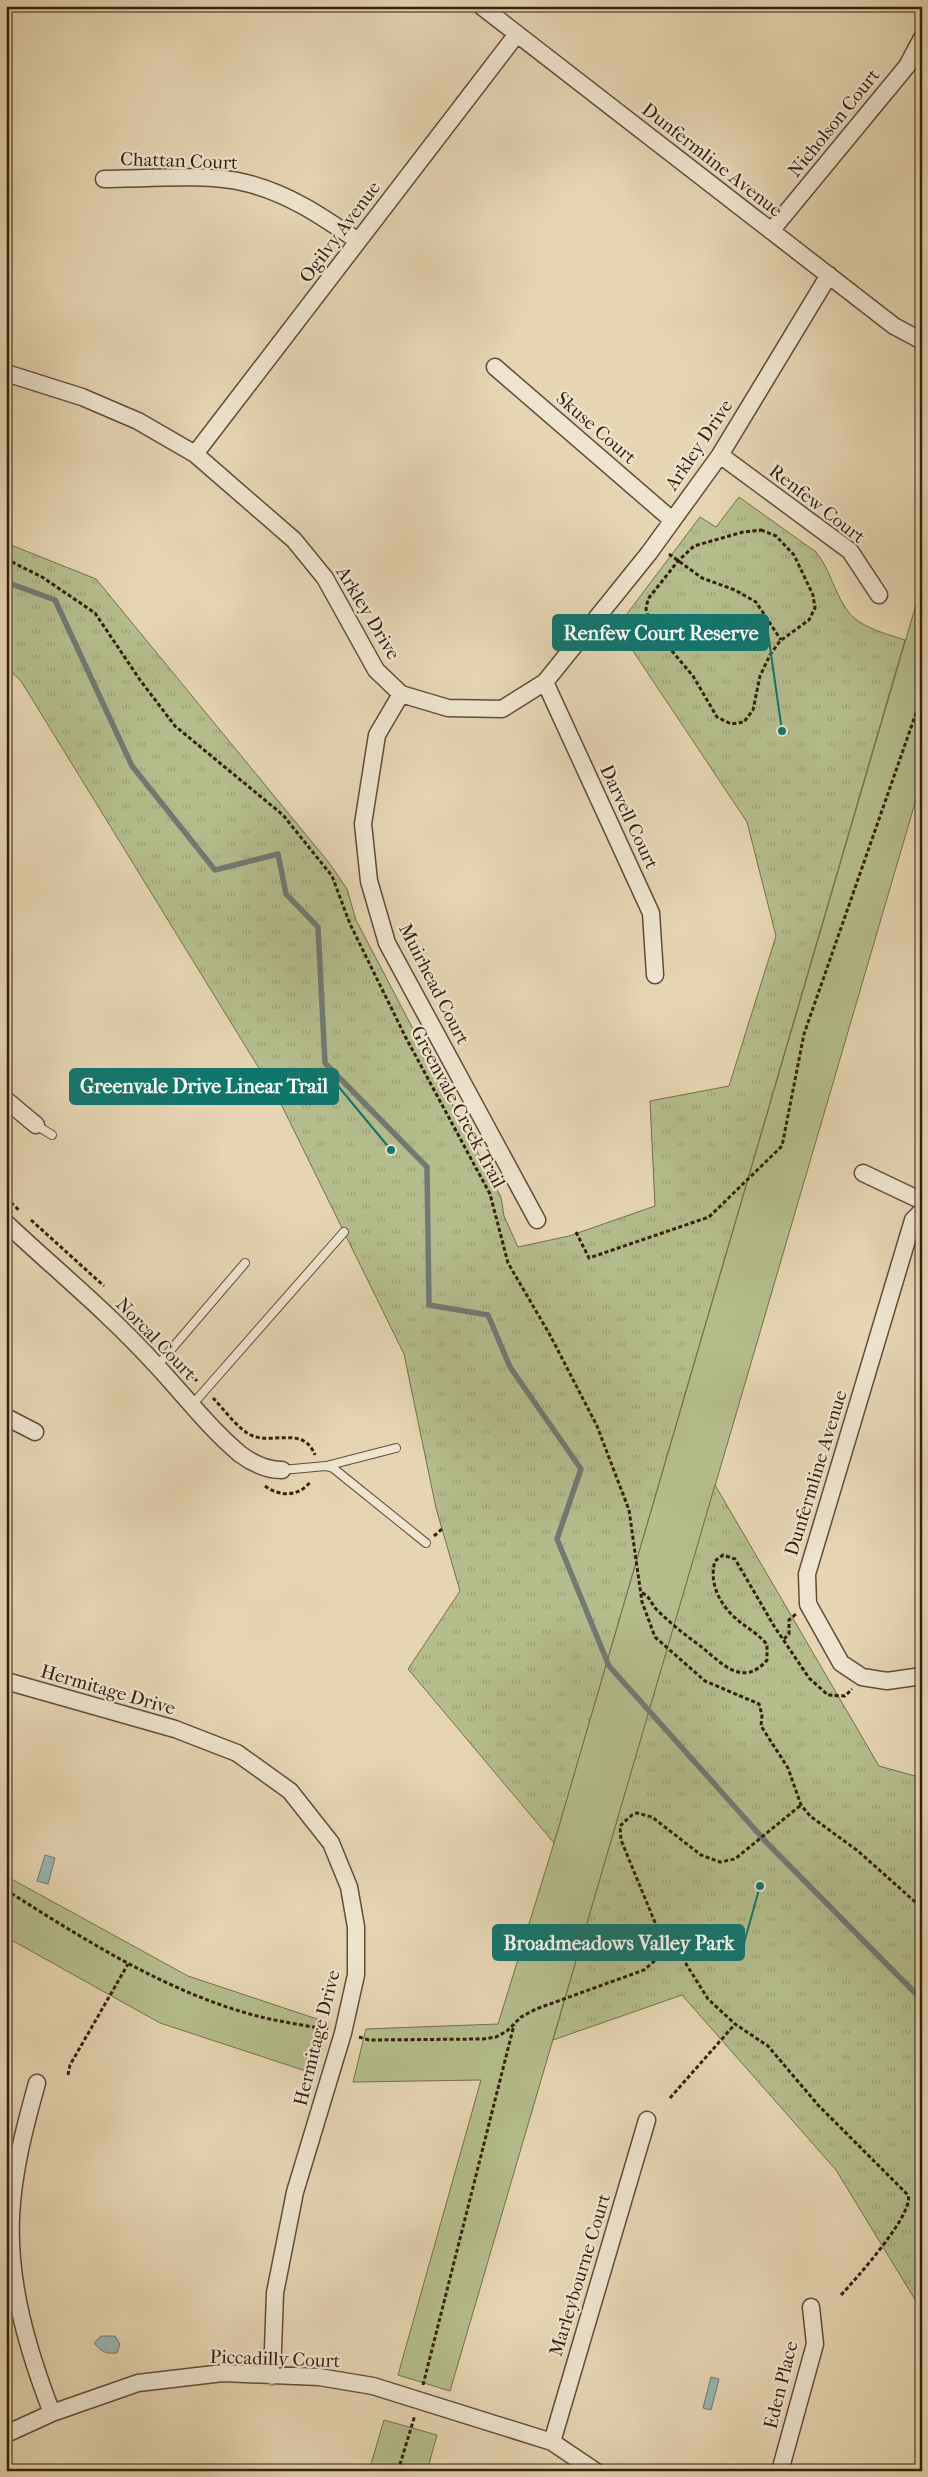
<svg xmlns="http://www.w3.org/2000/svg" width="928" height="2477" viewBox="0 0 928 2477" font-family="'IM FELL French Canon',serif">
<defs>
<pattern id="park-tufts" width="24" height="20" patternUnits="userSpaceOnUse" patternTransform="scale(1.25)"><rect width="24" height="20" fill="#b5bd8c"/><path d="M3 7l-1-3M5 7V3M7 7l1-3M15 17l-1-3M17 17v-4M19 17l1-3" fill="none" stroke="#9ca278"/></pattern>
</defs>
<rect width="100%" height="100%" fill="#e7d5b2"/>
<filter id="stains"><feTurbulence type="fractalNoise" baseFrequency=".004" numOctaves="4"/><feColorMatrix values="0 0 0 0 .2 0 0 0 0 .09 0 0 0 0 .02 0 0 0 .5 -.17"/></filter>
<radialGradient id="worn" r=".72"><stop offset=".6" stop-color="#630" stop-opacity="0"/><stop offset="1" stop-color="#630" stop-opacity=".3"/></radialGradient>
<path fill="#b5bd8c" stroke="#746e4d" d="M 922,584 L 922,779 L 450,2391 L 398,2375 L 481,2080 L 353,2082 L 366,2029 L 498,2024 L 554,1843 Z
M 6,1876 L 188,1976 L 329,2023 L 315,2074 L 160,2023 L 6,1937 Z
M 384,2420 L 437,2435 L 427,2471 L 369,2471 Z"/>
<path fill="url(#park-tufts)" stroke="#746e4d" d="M 739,497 L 816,552 C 830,569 834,592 847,610 C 858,627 887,634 905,640 L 554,1843 L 408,1669 L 460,1591 L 436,1508 L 404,1354 L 281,1104 L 21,681 L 6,667 L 6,543 L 96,579 L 330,864 L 347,889 L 356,920 L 501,1197 L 504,1216 L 518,1247 L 569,1236 L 655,1206 L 650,1101 L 729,1086 L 776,936 L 747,822 L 617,627 L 700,517 L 716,527 Z
M 715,1485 L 879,1766 L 922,1778 L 922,2311 L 836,2170 L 682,1995 L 553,2040 Z"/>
<path fill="#98b7b4" stroke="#707a72" d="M 45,1855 L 55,1858 L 48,1884 L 37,1881 Z
M 101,2336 L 115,2336 L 120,2344 L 117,2353 C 106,2354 101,2352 94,2343 Z
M 711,2377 L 719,2379 L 711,2410 L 703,2408 Z"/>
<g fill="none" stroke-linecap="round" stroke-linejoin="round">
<path stroke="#707a72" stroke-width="5.5" d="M 6,582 L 55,600 L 132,766 L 215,870 L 278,854 L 286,894 L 318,927 L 325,1063 L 427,1167 L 429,1305 L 488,1315 L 510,1367 L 581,1469 L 557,1539 L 609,1666 L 768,1844 L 922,2000"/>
<g stroke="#614c37" stroke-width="10">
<path id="lane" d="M 36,1125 L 52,1135
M 157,1366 L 245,1263
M 192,1405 L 344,1232
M 326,1466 L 396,1448
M 282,1470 L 326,1466 L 333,1468 L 426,1543"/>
</g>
<g stroke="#614c37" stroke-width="19">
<path id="street" d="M 481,6 L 894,326 L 922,341
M 104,179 C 145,179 207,173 246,183 C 288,193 323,217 358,241
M 771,231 L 907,66 L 922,38
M 495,367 L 672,520
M 6,373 L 82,397 L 138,421 L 195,454 L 294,540 L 325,578 L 376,670 L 401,694 L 448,708 L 502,709 L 545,682 L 649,553 L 720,455 L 829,275
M 195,454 L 517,34
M 720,455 L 850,551 L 879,595
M 545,682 L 651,913 L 655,975
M 401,694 L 377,735 L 363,824 L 369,881 L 387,943 L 537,1220
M 6,1100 L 36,1125
M 863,1173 L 922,1201
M 922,1211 L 913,1220 L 807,1574 L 808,1604 L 841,1663 L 862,1677 L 887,1681 L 922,1676
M 6,1223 C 56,1270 110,1314 156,1365 C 184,1395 209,1428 240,1454 C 252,1463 267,1470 282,1470
M 6,1417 L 35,1432
M 6,1681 L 175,1729 L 237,1753 L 290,1791 L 331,1843 L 349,1887 L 356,1927 L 356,1975 L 343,2033 L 295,2192 L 275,2293 L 272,2376
M 37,2083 C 25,2126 13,2171 11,2217 C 8,2284 28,2351 52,2413
M 6,2434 L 52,2413 L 138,2383 L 223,2373 L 319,2377 L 373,2386 L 552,2442 L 595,2471
M 552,2442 L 647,2120
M 780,2471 L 815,2344 L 811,2307"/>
</g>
<path stroke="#341e0e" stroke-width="3" stroke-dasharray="4 2.5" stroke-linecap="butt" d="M 761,530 L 776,536 L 794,555 L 813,595 L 815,608 L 809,620 L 780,641 L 770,655 L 760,676 L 753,710 L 744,722 L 731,724 L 717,717 L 693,676 L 651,626 L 646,609 L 648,599 L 678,561 L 694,546 L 743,532 Z
M 669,554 L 702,578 L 735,590 L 756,602 L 781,640
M 6,559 L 42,577 L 95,613 L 140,680 L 175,726 L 283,815 L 332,876 L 350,924 L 405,1036 L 490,1194 L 508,1263 L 550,1335 L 597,1426 L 629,1510 L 642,1602 L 655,1637 L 705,1681 L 759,1704 L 762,1715 L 761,1726 L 788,1768 L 801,1805 L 810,1816 L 858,1851 L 922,1908
M 921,579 L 922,580
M 6,1198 L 20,1211
M 31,1220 L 104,1286
M 576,1232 L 589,1258 L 709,1217 L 782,1146 L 804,1034 L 922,696
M 182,1365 L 197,1381
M 213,1398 C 224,1409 238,1430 253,1436 C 274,1444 304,1426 315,1455
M 265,1486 C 280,1497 299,1497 311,1481
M 434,1536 L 442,1529
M 642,1593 C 650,1596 651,1604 657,1610 C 670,1623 684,1634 699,1645 C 719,1660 742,1690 767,1660 L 767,1645 C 761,1636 749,1629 740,1622 C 722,1608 708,1585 715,1561 L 723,1555 L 735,1559 L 774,1626 L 809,1678 L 828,1695 L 845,1696 L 852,1689
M 784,1639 L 789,1634 L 789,1620 L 796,1614
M 6,1890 C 85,1940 166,1992 257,2016 C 280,2022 305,2025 328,2030
M 662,1934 L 668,1935 L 708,1999 L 735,2024 L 768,2046 L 818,2105 L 908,2195 C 915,2213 855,2280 841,2295
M 359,2037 L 369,2040 L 483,2039 L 496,2037 L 507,2031 L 521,2017 L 536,2009 L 644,1970 L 658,1958 L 663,1942 L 621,1840 L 620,1826 L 632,1815 L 637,1813 L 652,1817 L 701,1855 L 720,1862 L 735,1859 L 801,1805
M 68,2075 L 70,2065 L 128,1964
M 670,2098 L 735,2024
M 423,2385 L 514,2025
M 398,2471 L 415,2415"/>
<use href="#lane" stroke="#efe4cd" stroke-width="8"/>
<use href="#street" stroke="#efe4cd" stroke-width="16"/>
</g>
<g text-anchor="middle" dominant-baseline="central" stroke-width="4.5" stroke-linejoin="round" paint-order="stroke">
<g font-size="19" fill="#341e0e" stroke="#efe4cd">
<text transform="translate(834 123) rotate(-51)">Nicholson Court</text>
<text transform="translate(712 160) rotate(38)">Dunfermline Avenue</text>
<text transform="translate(179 161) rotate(2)">Chattan Court</text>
<text transform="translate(340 232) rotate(-53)">Ogilvy Avenue</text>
<text transform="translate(596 428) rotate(41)">Skuse Court</text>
<text transform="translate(699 445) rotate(-56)">Arkley Drive</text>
<text transform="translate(817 504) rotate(38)">Renfew Court</text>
<text transform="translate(368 613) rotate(59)">Arkley Drive</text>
<text transform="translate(629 817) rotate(65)">Darvell Court</text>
<text transform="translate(434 984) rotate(63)">Muirhead Court</text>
<text transform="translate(458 1107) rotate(62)">Greenvale Creek Trail</text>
<text transform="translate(156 1339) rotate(46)">Norcal Court</text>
<text transform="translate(816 1473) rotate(-73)">Dunfermline Avenue</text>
<text transform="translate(108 1690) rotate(16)">Hermitage Drive</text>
<text transform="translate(317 2038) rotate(-76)">Hermitage Drive</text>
<text transform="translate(580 2275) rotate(-73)">Marleybourne Court</text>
<text transform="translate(275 2359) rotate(2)">Piccadilly Court</text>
<text transform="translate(781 2385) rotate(-76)">Eden Place</text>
</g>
</g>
<path fill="none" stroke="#0f766e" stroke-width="2" d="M782 731L768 633M391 1150L338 1086M760 1886L744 1943"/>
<g fill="#0f766e" stroke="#efe4cd" stroke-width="2">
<circle cx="782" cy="731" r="5"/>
<circle cx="391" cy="1150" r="5"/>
<circle cx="760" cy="1886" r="5"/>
</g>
<g fill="#0f766e" stroke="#0f766e" stroke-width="2">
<rect x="553" y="615" width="215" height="35" rx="5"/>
<rect x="70" y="1069" width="268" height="35" rx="5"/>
<rect x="493" y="1925" width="251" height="35" rx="5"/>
</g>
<g font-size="20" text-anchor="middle" font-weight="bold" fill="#fff">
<text x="661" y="640">Renfew Court Reserve</text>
<text x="204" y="1093">Greenvale Drive Linear Trail</text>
<text x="619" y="1950">Broadmeadows Valley Park</text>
</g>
<rect width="928" height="2477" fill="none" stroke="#e7d5b2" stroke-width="25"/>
<rect x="8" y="8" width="913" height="2462" fill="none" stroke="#341e0e" stroke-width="2.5"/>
<rect x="12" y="12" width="903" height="2452" fill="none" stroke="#341e0e"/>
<rect width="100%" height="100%" filter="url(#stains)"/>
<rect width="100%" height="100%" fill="url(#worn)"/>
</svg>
